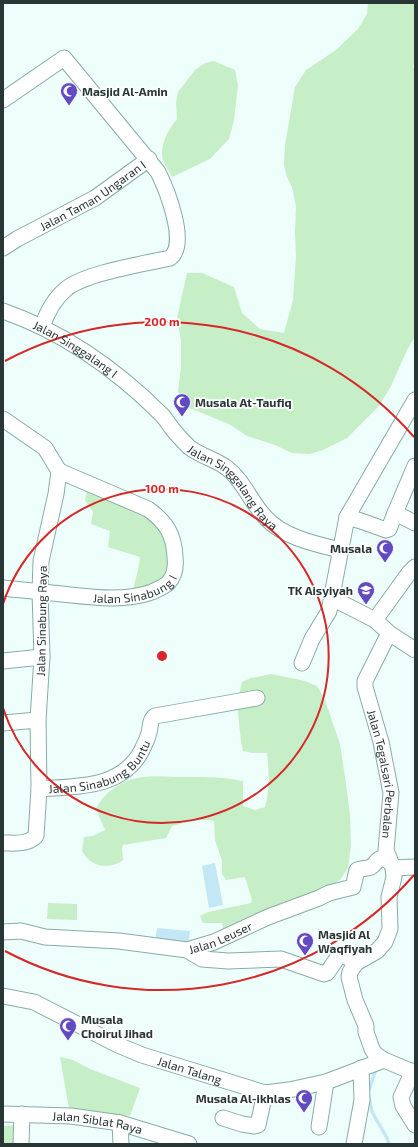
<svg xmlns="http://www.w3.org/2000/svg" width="418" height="1147" viewBox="0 0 418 1147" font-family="'Exo 2',sans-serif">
<rect width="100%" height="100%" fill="#eefefb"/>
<path fill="#c6efc8" d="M 368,3 L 415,3 L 415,59 L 413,67 L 415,68 L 415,337 L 407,350 L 391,386 L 379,406 L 347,438 L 323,450 L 310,454 L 292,453 L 275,445 L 247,436 L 229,424 L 182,405 L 178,391 L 181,367 L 181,341 L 177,318 L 187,273 L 202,273 L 234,287 L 242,313 L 260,329 L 284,333 L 293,300 L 296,256 L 295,232 L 296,206 L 292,187 L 287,177 L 284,165 L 285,145 L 295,87 L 306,70 L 336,50 L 358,29 L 367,14 Z
M 214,61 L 235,70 L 238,85 L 234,120 L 229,139 L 210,159 L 172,177 C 169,171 165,166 163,160 C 159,146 168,130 177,119 L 176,103 L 178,92 L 195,70 L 205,63 Z
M 88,487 L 109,495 L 161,526 L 172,563 L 162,582 L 132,593 L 138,570 L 140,557 L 108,547 L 110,531 L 91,524 L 93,512 L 85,500 Z
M 271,674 L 305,681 L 317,686 L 325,700 L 340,744 L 346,784 L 350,815 L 351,846 L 348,868 L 340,880 L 329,887 L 284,902 L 259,913 L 224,933 L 222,923 L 203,923 L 200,916 L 208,912 L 251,903 L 252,900 L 245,877 L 226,880 L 222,874 L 222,861 L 215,840 L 214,821 C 200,818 185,823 172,826 L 166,838 L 123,845 L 122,848 L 123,860 C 116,866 102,868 94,863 C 89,861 85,856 82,851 L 84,837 L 93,836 L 105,830 L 96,809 C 102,796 114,786 127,781 C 142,775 160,776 176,777 C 199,777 220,776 243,781 L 243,806 L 255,810 L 265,807 C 270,789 269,771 267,753 L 252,753 L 243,751 L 241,742 L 237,703 L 242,682 L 251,678 Z
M 48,903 L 77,904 L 77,920 L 47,919 Z
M 60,1057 L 73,1060 L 90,1069 L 140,1088 L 130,1116 L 69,1109 Z
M 20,1125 L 19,1144 L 3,1144 L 3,1126 Z"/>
<path fill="#c4e7f6" d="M 215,863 L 223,905 L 209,908 L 202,866 Z
M 157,928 L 190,931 L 188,948 L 155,944 Z"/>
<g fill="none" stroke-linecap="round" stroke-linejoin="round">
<path stroke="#c4e7f6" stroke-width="3.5" d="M 376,1069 L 368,1093 L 372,1112 L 387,1138 L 389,1144"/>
<g stroke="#87aca7" stroke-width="17">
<g id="minor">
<path d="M 3,100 L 64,58 L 158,172 C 166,188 189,244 170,258 C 144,264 85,273 66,289 C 54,299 47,312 42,327"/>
<path id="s1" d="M 3,248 L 17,239 L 95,198 L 149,159"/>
<path id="s2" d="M 3,311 C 63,332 117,370 162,415 C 165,418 168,423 171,427 C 176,434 183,441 189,447 C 200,456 215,459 227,468 C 244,481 251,503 266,518 C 283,537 315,544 340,550"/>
<path d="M 3,419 L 45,448 L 59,471 L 56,494 L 41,561 L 40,592 L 42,657 L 38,720 L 39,789 L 36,836 C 27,845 15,843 3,843"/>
<path d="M 395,513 L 415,466"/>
<path d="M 347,517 L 415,400"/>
<path id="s3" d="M 3,588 C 19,590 36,591 52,593 C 85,596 120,603 152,592 C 158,589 164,587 168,583 C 175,576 176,566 175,557 C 174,534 166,522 148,509 L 59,471"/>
<path d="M 332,598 L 375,620 L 389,633 L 415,650"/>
<path d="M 375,620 L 409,573 L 415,567"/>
<path id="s4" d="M 389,633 L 365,681 L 365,687 L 381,742 L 391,793 L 386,850 L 393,868 L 394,877 L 389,897 L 390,929 L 385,942 L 377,951 L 356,963 L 350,972 L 349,977 L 355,1000 L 366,1026 L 366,1032 L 372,1049 L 375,1054 L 384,1060 L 415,1073"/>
<path d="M 3,661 L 42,657"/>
<path d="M 302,663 L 312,639 L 329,611 L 347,517 L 361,521 L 386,530 L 389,529 L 395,513 L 415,523"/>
<path d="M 3,723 L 38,720"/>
<path id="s5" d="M 39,789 C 77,786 122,789 142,750 C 144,745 147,740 148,736 C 151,729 149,720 155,716 L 257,698"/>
<path d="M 393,868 L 415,867"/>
<path id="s6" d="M 3,932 L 21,931 L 45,937 L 119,941 L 187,950 L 214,942 L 268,917 L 319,898 L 329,893 L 353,887 L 357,870 C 361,868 367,869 371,867 C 380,861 376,854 390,862"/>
<path d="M 187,950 L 202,959 L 228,961 L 281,959 L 324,974 L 327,973 L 340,954 L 342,954 L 356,963"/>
<path id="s7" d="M 3,996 L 34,1002 L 118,1045 L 142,1055 L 265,1093 L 289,1090 L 326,1082 L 384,1060"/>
<path d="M 413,1071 L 401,1097 L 403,1106 L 415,1125"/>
<path id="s8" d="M 3,1114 L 71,1116 L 120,1123 L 189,1144"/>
<path d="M 223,1118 L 242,1124 L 255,1126 L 258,1125 L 265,1093"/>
<path d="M 120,1123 L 121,1144"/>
<path d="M 319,1127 L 326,1082"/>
<path d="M 21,1144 L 22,1114"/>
<path d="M 354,1144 L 362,1100 L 361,1068"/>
</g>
</g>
<use href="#minor" stroke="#fff" stroke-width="15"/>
</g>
<g fill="none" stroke="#d62828" stroke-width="2">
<path d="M3 604A167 167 0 1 1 3 708"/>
<path d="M414 875A334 334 0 0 1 5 951M5 361A334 334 0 0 1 414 437"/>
</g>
<defs>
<g id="mosque-pin" transform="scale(0.9)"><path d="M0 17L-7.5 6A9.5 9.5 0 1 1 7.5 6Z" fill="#614ac2" stroke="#fff"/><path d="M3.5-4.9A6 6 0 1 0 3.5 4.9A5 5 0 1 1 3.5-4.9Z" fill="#fff"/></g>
<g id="school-pin" transform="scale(0.9)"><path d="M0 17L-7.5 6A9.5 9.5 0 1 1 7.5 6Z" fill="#614ac2" stroke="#fff"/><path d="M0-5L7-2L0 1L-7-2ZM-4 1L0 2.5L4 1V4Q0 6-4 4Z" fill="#fff"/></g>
</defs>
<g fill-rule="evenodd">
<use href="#mosque-pin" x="69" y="91"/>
<use href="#mosque-pin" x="182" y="402"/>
<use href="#mosque-pin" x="385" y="548"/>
<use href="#school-pin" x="366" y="590"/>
<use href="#mosque-pin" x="305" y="941"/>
<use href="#mosque-pin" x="68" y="1026"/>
<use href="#mosque-pin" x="304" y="1098"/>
</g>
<g text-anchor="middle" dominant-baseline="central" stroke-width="3.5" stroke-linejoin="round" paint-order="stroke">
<g font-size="12" font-weight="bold" fill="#283735" stroke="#fff" text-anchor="start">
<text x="82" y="91">Masjid Al-Amin</text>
<text x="195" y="402">Musala At-Taufiq</text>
<text x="372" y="548" text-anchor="end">Musala</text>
<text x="353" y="590" text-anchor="end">TK Aisyiyah</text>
<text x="318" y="934">Masjid Al<tspan x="318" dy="14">Waqfiyah</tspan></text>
<text x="81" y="1019">Musala<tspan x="81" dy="14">Choirul Jihad</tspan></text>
<text x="291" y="1098" text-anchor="end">Musala Al-ikhlas</text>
</g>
<g font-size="12" fill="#283735" stroke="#fff">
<text stroke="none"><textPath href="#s1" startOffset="104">Jalan Taman Ungaran I</textPath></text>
<text stroke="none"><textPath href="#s2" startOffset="82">Jalan Singgalang I</textPath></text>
<text stroke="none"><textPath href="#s2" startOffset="294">Jalan Singgalang Raya</textPath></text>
<text stroke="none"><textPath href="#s3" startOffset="134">Jalan Sinabung I</textPath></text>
<text transform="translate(41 621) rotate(-89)">Jalan Sinabung Raya</text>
<text stroke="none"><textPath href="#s5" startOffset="68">Jalan Sinabung Buntu</textPath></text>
<text stroke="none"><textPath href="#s4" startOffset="149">Jalan Tegalsari Perbalan</textPath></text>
<text stroke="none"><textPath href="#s6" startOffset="221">Jalan Leuser</textPath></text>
<text stroke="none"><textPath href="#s7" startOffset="202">Jalan Talang</textPath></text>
<text stroke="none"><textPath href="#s8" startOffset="95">Jalan Siblat Raya</textPath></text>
</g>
</g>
<circle cx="162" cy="656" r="6" fill="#d62828" stroke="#fff" stroke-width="2"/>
<g font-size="12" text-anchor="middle" font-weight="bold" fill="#d62828" stroke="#fff" stroke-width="3.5" stroke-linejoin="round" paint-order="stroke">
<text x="162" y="326">200 m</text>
<text x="162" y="493">100 m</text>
</g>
<rect width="418" height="1147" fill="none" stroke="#283735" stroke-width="8"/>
</svg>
